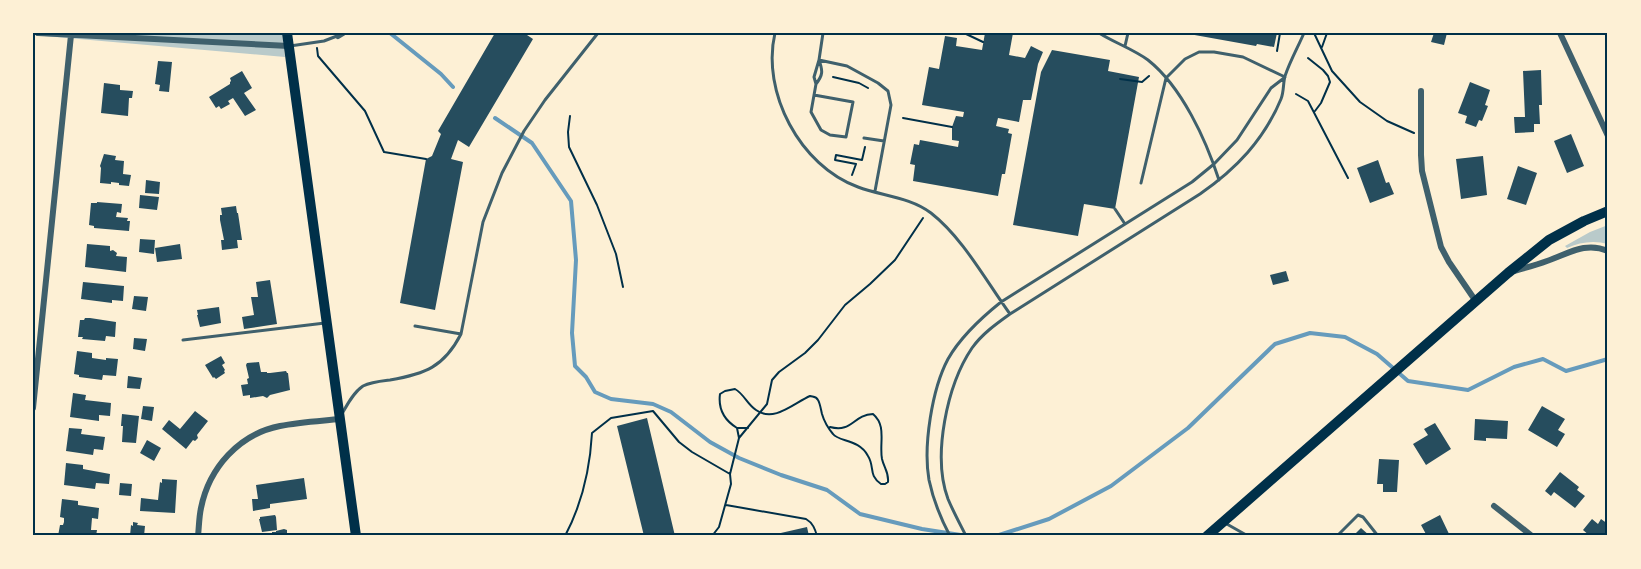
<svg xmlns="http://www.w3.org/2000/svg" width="1641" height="569" viewBox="0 0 1641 569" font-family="'Archivo Narrow',sans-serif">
<rect width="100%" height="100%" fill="#fdf0d5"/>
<path fill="#b9caca" d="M 33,33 L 282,33 L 285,57 L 33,35 Z
M 1608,225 L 1608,244 C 1594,240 1580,242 1567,248 L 1565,246 L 1590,232 Z"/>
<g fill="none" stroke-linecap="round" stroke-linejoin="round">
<path stroke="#669bbc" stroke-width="4" d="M 390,33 L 441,74 L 453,87
M 495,118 L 532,143 L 571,201 L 576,260 L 572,333 L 575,366 L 586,377 L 595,392 L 611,399 L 653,404 L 671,412 L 710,442 L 739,458 L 781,475 L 827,490 L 860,514 L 922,529 L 967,536
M 996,536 L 1049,519 L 1111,486 L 1188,428 L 1275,344 L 1310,333 L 1345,337 L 1377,354 L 1408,381 L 1468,390 L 1514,367 L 1543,359 L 1566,371 L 1608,359"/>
</g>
<path fill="#264d5e" d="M 495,33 L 524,33 L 533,39 L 469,147 L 458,140 L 451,159 L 463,162 L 435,310 L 400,303 L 426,159 L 432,156 L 441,134 L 438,131 Z
M 985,33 L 1013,33 L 1009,55 L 1025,58 L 1031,46 L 1043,52 L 1038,64 L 1031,100 L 1023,100 L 1019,122 L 998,118 L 996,126 L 1009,129 L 1008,133 L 1012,134 L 1005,174 L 1002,174 L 998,196 L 913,181 L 915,165 L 910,164 L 914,144 L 919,145 L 920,140 L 958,147 L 959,141 L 952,140 L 952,127 L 956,116 L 963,117 L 964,112 L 922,105 L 929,67 L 939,69 L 945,36 L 957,38 L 956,46 L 982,50 Z
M 1189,33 L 1277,33 L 1274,47 L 1257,44 L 1256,46 L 1189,34 Z
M 1434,33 L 1447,33 L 1444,45 L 1431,42 Z
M 1052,50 L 1110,60 L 1108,71 L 1139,77 L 1115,209 L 1084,204 L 1078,236 L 1013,225 L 1041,72 Z
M 158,61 L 172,62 L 169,92 L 159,91 L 160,85 L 155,84 Z
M 1541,70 L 1542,105 L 1539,105 L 1540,124 L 1534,124 L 1534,132 L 1515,133 L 1514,117 L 1525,117 L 1523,71 Z
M 242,71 L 252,88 L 244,93 L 256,110 L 245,116 L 233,98 L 228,101 L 230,104 L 221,109 L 219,106 L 216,108 L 209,97 L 230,84 L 230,82 L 231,81 L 230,78 Z
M 1470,82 L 1490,90 L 1485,105 L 1488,106 L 1482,121 L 1479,120 L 1476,127 L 1465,123 L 1467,116 L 1458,113 Z
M 104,83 L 120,85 L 120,90 L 133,91 L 132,98 L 129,98 L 128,116 L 101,113 Z
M 1571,134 L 1584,166 L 1567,173 L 1554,141 Z
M 104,154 L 116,156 L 115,160 L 124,161 L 123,174 L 131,175 L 129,186 L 119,185 L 119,183 L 111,182 L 111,184 L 100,183 L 101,168 L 100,166 Z
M 1483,156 L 1487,195 L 1461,199 L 1456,159 Z
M 1378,160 L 1386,183 L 1389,182 L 1394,194 L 1370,203 L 1357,168 Z
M 1518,166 L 1537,173 L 1526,205 L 1507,199 Z
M 146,180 L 160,182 L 159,194 L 145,193 Z
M 140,195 L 159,197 L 157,210 L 139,208 Z
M 97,202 L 122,204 L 121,213 L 117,212 L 116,217 L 128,218 L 127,221 L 130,221 L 129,231 L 94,228 L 94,226 L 89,225 L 91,203 L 97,203 Z
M 236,206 L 237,213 L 238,213 L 242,240 L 237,240 L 238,248 L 222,250 L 221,240 L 224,240 L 220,220 L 220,215 L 222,215 L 221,208 Z
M 140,239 L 155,240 L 154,254 L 139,252 Z
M 87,244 L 110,246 L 110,251 L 113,250 L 117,253 L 116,256 L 127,257 L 126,272 L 85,267 Z
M 180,244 L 182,259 L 157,262 L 155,248 Z
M 1286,271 L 1289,281 L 1273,285 L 1270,275 Z
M 270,280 L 277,324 L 244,329 L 242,317 L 254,315 L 251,297 L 258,297 L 256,282 Z
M 83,282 L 124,286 L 123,301 L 112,300 L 112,303 L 81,299 Z
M 134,296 L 148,297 L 146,311 L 132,309 Z
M 219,307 L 221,323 L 200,327 L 197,315 L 198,315 L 197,310 Z
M 85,318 L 90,318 L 116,322 L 115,337 L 106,336 L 105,341 L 82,339 L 83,337 L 78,337 L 80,320 L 84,320 Z
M 134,338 L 147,339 L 145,351 L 133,349 Z
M 77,351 L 92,353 L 92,358 L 106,360 L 106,358 L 118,359 L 116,376 L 103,375 L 102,380 L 79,377 L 79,375 L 74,374 Z
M 221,356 L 225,363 L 222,365 L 225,370 L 224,371 L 225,373 L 216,379 L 214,377 L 213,378 L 205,365 Z
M 259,362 L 261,372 L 267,372 L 267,373 L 270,373 L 286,371 L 287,373 L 288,373 L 290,390 L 270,395 L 267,398 L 263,396 L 250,398 L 250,395 L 243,396 L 241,385 L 248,384 L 247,379 L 249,378 L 246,365 L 247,363 Z
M 128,376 L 142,378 L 140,389 L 127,388 Z
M 73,393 L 86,395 L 85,400 L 111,403 L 110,416 L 99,415 L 99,421 L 70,417 Z
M 143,406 L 154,407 L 152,421 L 141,419 Z
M 1542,406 L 1565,419 L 1558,430 L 1565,434 L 1557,447 L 1528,430 Z
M 195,411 L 208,421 L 197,435 L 198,438 L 195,441 L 193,440 L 186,449 L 162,429 L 169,420 L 180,429 Z
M 122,414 L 139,416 L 136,443 L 122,442 L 123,426 L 121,426 Z
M 647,418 L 675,536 L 644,536 L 617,426 Z
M 1475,419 L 1508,421 L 1507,439 L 1486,438 L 1486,441 L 1474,440 Z
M 1435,423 L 1451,449 L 1426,465 L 1413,444 L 1428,435 L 1424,429 Z
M 69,428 L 82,429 L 81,434 L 105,437 L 103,450 L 94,449 L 93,455 L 66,451 Z
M 147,440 L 161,448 L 154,461 L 140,453 Z
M 1379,459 L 1399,460 L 1397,492 L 1383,492 L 1383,484 L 1377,484 Z
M 66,463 L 83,465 L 83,469 L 110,474 L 109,484 L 96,483 L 95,489 L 64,485 Z
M 1560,472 L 1579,487 L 1577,490 L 1585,496 L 1575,508 L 1554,492 L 1551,496 L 1545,491 Z
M 304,478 L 307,499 L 270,504 L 270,508 L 253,511 L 252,499 L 258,499 L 256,485 Z
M 162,479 L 177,480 L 175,513 L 140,511 L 141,498 L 158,500 L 160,482 L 162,483 Z
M 120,483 L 132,484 L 131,496 L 119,495 Z
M 62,499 L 78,501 L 78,505 L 99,508 L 98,519 L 92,518 L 91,530 L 97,530 L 96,536 L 58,536 L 60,525 L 63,525 L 64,522 L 64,518 L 60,517 Z
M 275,515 L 276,517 L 277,530 L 262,532 L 259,519 L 260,519 L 260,517 Z
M 1440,515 L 1450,536 L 1427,536 L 1421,525 Z
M 1592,519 L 1598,524 L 1601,519 L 1608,524 L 1608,536 L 1590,536 L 1583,530 Z
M 133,522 L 138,523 L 137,525 L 145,526 L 144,536 L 130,536 L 131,525 L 133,526 Z
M 807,527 L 809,536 L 772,536 L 772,535 Z
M 1361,528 L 1370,536 L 1353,536 Z
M 284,529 L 287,530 L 287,536 L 256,536 L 256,533 L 272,534 L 272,532 L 276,532 L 276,531 Z"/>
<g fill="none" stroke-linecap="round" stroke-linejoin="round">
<path stroke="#003049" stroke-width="2" d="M 964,33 L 983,42
M 1314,33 L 1332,71 L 1360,102 L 1387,121 L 1414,133
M 1322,47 L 1327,33
M 317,48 L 318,56 L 365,111 L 384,152 L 426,159
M 1277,51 L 1280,33
M 1308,58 L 1323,70 L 1328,76 L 1330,82 L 1321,103 L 1315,111
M 833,77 L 859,83 L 868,88
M 1120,79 L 1142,82 L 1149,76
M 1296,94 L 1308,101 L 1348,178
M 570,116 L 568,132 L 569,147 L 597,205 L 616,254 L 623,287
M 903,118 L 952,127
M 852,175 L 856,164 L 835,160 L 836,155 L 862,160 L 865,147
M 737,428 L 748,428
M 739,438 L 737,428 C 724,420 718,409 720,394 L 725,391 L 735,389 C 744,394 747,404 756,410 C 774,423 794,403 810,396 C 813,397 816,396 818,400 C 820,403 821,410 822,414 C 824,421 828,428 833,434 C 839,442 859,439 868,456 C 875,467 868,475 881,484 L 885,484 L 888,482 C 889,472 884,468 882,459 C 879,443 887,426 873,414 C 853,415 852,433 830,427
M 726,505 L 806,519 C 813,523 815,529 817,536
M 565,536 C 582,504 590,469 592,433 L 611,418 L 653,411 L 679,442 L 692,452 L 730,474
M 712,536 L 719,527 L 731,484 L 730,474 L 739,438 L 767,404 L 772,380 L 779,372 L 805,353 L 818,340 L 845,305 L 870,284 L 895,260 L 923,218"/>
<path stroke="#3f606c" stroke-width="3" d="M 775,33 C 761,92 800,166 858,187 C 882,196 910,197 931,213 C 963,238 986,281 1010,314
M 1099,33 C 1115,43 1133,49 1148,60 C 1182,87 1206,140 1219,180
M 290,46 L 324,41 L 337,36
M 1125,46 L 1128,33
M 819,60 L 847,66 L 878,83 L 888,91 L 891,105 L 875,191
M 816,84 C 823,75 823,71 819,60
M 814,95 L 853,102 L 846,137 L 830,135 L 821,130 L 811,112 L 816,84 L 814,77 L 819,60 L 823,33
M 864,138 L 884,141
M 1141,183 L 1166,78 L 1185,59 L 1199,52 L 1214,52 L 1243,57 L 1285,77
M 1115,209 L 1125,224
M 415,326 L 461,334
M 183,340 L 325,323
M 343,412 C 348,403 354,392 363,386 C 371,382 382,381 390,380 C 425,374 444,367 461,334 L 483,222 L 502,173 L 524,131 L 545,100 L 598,33
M 1225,523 L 1248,536
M 950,536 C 941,519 933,499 929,480 C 923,446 932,389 948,359 C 961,336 981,318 1001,302 L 1192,182 L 1214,164 L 1237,140 L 1271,88 L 1284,78
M 966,536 C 960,524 953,511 948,499 C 932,456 947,385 972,348 C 982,334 996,324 1010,314 L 1200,194 C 1236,169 1264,140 1281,99 C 1284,92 1283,83 1285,76 C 1290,61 1298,47 1304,33
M 1337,536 L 1358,515 L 1363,517 L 1378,536"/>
<path stroke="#3f606c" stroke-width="6" d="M 38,33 L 289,46
M 1560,33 L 1608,136
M 338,36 L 343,33
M 1421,91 L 1421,155 L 1422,171 L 1441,247 L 1449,262 L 1475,300
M 1514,271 C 1525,268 1536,265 1547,261 C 1568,254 1585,241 1608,251
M 33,408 L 71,35
M 1494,506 L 1532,536
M 198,536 C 199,527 199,517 201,508 C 209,468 239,434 280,426 C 299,422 320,421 340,419"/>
<path stroke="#003049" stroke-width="10" d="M 287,33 L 356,536
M 1207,536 L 1508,273 L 1549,240 L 1584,221 L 1608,211"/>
</g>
<rect width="1641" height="569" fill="none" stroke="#fdf0d5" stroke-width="69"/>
<rect x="34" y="34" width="1572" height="500" fill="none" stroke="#003049" stroke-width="2"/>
</svg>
